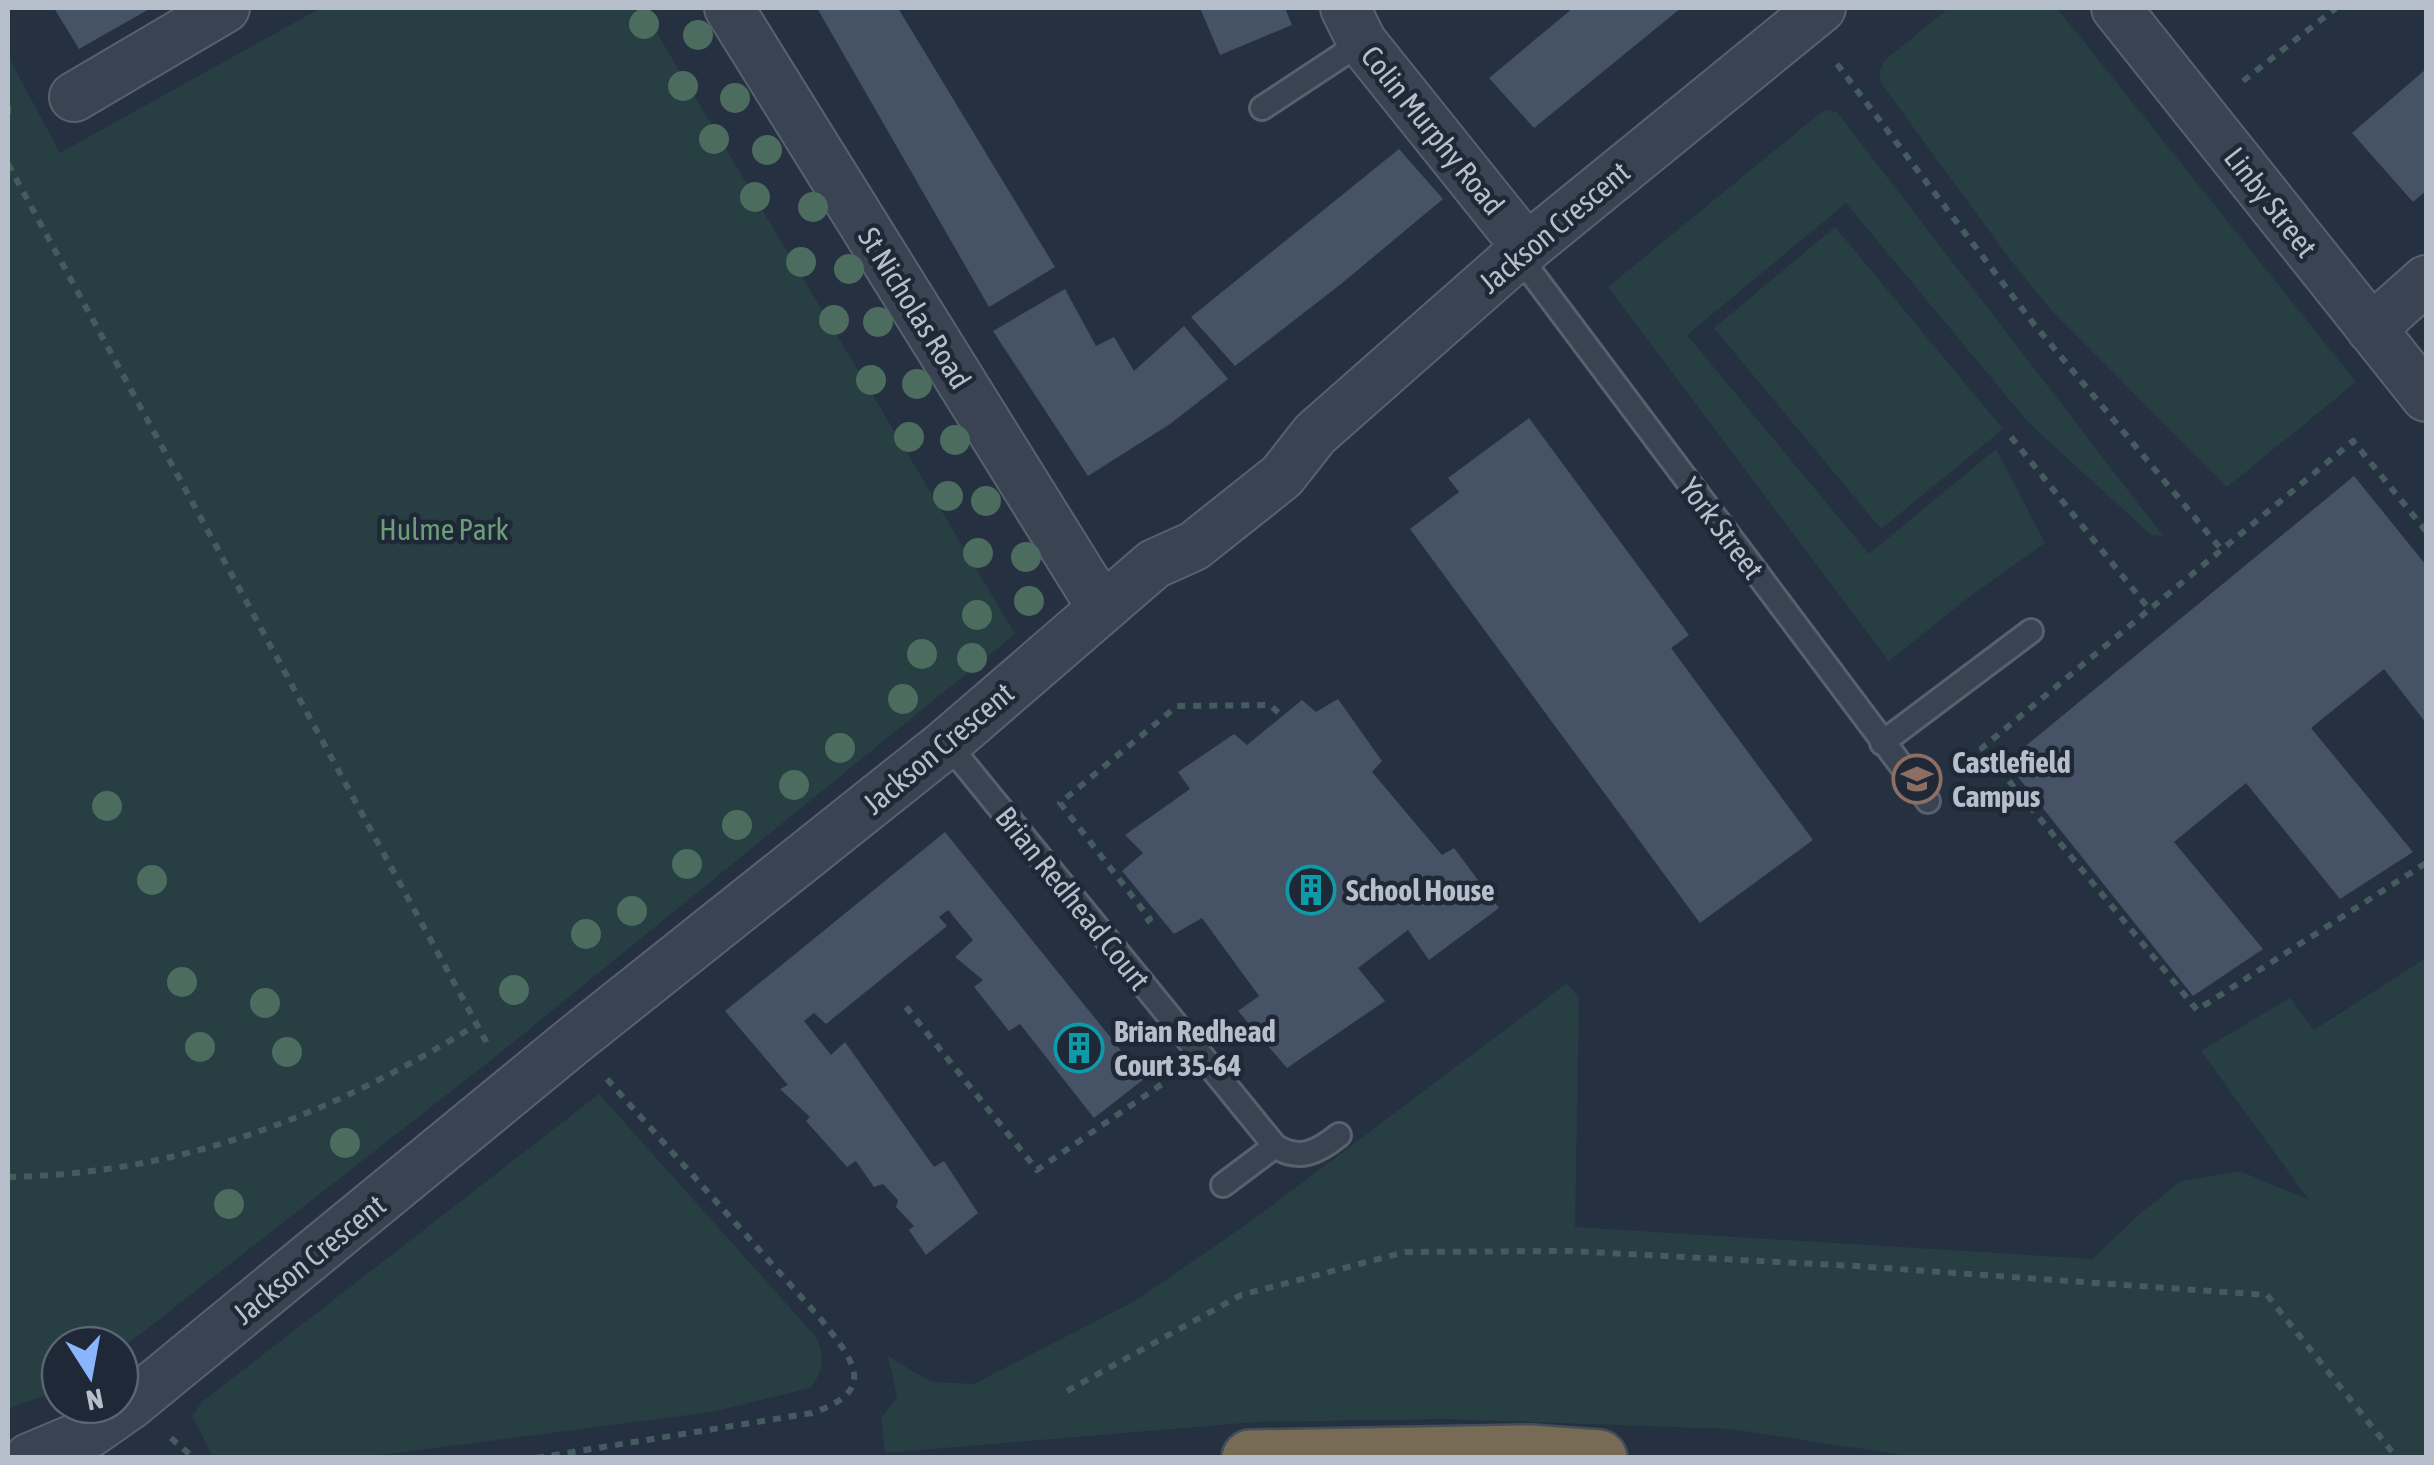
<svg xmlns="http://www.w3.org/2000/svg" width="2434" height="1465" viewBox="0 0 2434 1465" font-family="'Asap Condensed',sans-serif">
<rect width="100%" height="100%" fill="#253141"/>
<path fill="#273f42" d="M 321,8 L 642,8 L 1015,634 L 495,1057 L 120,1350 L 120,1345 L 60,1345 L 60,1390 L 8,1409 L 8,56 L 60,153 Z
M 1949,8 L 2057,8 L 2356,382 L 2227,487 L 2052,311 L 2012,262 L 1881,83 L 1879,72 L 1885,60 Z
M 1824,110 L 1837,112 L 2163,536 L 2151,535 L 2028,422 L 1846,203 L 1687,335 L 1869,554 L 1996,449 L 2045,543 L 1969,597 L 1889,661 L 1608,287 Z
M 1835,227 L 2003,429 L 1881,529 L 1714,328 Z
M 2426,958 L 2426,1457 L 1916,1457 L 1730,1429 L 1445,1419 L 1255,1422 L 885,1453 L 881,1419 L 897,1396 L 888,1356 L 931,1382 L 974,1384 L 1135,1301 L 1250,1222 L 1567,983 L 1579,998 L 1575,1227 L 2093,1259 L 2137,1216 L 2181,1181 L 2240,1171 L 2309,1200 L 2201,1051 L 2290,998 L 2314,1030 Z
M 599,1094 L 816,1337 C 825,1356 824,1371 810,1388 L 712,1412 L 366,1457 L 213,1457 L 192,1416 L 202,1402 Z"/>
<path fill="#465266" d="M 54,8 L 151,8 L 79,49 Z
M 817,8 L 898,8 L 1055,267 L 989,307 Z
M 1200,8 L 1285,8 L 1292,25 L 1220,55 Z
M 1573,8 L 1681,8 L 1534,128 L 1489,78 Z
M 2426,69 L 2426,191 L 2413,202 L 2352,133 Z
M 1399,149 L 1443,199 L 1341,284 L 1235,366 L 1191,317 Z
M 1065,289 L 1096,346 L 1114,337 L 1134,371 L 1184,326 L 1228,379 L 1170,424 L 1088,476 L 993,331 Z
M 1529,418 L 1689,635 L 1671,648 L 1813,840 L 1700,923 L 1410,529 L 1459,492 L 1448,478 Z
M 2354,476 L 2426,565 L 2426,723 L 2384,669 L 2311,728 L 2413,852 L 2340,899 L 2246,783 L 2174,842 L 2263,949 L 2193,996 L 2006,762 Z
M 1338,699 L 1382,761 L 1372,772 L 1442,855 L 1454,848 L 1499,908 L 1429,960 L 1408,930 L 1358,968 L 1385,1001 L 1287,1068 L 1238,1011 L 1259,996 L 1202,918 L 1174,934 L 1122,871 L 1143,853 L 1125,835 L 1190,789 L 1178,772 L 1234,734 L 1247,745 L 1302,700 L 1316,712 Z
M 945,832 L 1144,1079 L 1094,1118 L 1020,1024 L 1009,1031 L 974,987 L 983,980 L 955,957 L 973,940 L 948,910 L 939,917 L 947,926 L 826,1024 L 814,1013 L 804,1021 L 831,1055 L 845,1042 L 934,1167 L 944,1161 L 978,1213 L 926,1255 L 909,1230 L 914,1226 L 896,1207 L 898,1200 L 883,1184 L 874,1187 L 856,1161 L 847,1167 L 806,1121 L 810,1117 L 780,1089 L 788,1085 L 725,1011 Z"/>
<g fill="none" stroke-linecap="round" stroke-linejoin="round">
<g stroke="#57616e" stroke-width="28">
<path id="lane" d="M 1262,108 L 1362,42
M 1518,255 L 1928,801
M 947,743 L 1275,1146
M 1882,743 L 2031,631
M 1223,1185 L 1275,1146 C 1299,1162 1318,1152 1339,1135"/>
</g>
<g stroke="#57616e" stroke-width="52">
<path id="street" d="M 729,8 L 1102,608
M 1345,8 L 1362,42 L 1527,248
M 2116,8 L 2426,397
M 74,97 L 225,8
M 2371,329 L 2426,280
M 29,1458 L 91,1432 L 131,1404 L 573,1041 L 947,743 L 1154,564 L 1194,546 L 1282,476 L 1315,434 L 1518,255 L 1821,8"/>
</g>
<g stroke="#444e5b" stroke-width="60">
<path id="highway" d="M 1250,1458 L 1530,1453 L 1599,1458"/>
</g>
<path stroke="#455c5f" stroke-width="6" stroke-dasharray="8 8" stroke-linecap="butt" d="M 1837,64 L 2033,323 L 2221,549
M 2243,81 L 2336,8
M 8,106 L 8,120
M 8,164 L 488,1045
M 2011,437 L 2149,609
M 2426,531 L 2353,441 L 1982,748 L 2197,1010 L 2426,863
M 1146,922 L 1150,919 L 1060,803 L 1177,706 L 1270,705 L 1282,716
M 906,1007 L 1037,1170 L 1168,1080
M 8,1177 C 182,1174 330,1115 476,1025
M 1067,1391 L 1241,1295 L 1405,1252 L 1569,1251 L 1856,1266 L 2267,1295 L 2397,1458
M 171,1438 L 194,1458
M 536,1458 L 812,1413 C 880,1390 853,1360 820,1318 L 607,1079"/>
<use href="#lane" stroke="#394351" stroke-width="22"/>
<use href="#street" stroke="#394351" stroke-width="48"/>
<use href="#highway" stroke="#776b56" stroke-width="55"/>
</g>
<g fill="#4c6c5f">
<circle cx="644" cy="24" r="15"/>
<circle cx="698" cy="35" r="15"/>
<circle cx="683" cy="86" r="15"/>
<circle cx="735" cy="98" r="15"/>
<circle cx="714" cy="139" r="15"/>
<circle cx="767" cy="150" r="15"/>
<circle cx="755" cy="197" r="15"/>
<circle cx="813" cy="207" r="15"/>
<circle cx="801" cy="262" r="15"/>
<circle cx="849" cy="269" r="15"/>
<circle cx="834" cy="320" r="15"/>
<circle cx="878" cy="322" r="15"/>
<circle cx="871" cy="380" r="15"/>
<circle cx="917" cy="384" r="15"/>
<circle cx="909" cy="437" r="15"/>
<circle cx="955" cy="440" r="15"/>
<circle cx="948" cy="496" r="15"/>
<circle cx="986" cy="501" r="15"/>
<circle cx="978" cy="553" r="15"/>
<circle cx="1026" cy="557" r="15"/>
<circle cx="1029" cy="601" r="15"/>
<circle cx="977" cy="615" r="15"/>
<circle cx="922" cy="654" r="15"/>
<circle cx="972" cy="658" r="15"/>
<circle cx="903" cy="699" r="15"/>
<circle cx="840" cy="748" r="15"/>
<circle cx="794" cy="785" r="15"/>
<circle cx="107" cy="806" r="15"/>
<circle cx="737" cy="825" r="15"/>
<circle cx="687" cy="864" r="15"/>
<circle cx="152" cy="880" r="15"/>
<circle cx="632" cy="911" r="15"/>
<circle cx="586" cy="934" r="15"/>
<circle cx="182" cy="982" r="15"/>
<circle cx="514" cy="990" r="15"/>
<circle cx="265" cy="1003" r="15"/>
<circle cx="200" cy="1047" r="15"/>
<circle cx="287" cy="1052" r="15"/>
<circle cx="345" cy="1143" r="15"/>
<circle cx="229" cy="1204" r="15"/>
</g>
<defs>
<g id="school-ring" transform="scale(2.5)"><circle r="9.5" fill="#1e2836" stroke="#8d6e63" stroke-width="1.5"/><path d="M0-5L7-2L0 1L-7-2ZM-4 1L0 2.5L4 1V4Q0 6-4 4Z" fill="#8d6e63"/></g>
<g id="building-ring" transform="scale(2.5)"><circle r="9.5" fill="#1e2836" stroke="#0f9aa8" stroke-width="1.5"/><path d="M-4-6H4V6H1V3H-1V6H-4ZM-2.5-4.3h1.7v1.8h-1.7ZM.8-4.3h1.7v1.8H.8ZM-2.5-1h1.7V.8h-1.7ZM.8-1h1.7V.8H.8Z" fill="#0f9aa8"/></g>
</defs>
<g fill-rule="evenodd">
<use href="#school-ring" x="1917" y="779"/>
<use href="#building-ring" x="1311" y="890"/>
<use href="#building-ring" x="1079" y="1048"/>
</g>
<g text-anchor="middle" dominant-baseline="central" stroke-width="9" stroke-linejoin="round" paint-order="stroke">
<g font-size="30" fill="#b6becb" stroke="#1e2836">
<text transform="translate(1433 130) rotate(51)">Colin Murphy Road</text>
<text transform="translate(2271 202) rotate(52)">Linby Street</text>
<text transform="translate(1554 227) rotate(-40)">Jackson Crescent</text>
<text transform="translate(915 308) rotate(58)">St Nicholas Road</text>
<text transform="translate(1722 528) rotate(53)">York Street</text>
<text transform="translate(938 748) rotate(-40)">Jackson Crescent</text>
<text transform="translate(1073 898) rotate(51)">Brian Redhead Court</text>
<text transform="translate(309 1259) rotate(-39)">Jackson Crescent</text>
</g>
<g font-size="30" fill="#6c9d78" stroke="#1e2836">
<text x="444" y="529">Hulme Park</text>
</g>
<g font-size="30" font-weight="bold" fill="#b6becb" stroke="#1e2836" text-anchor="start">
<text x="1952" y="762">Castlefield<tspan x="1952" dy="34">Campus</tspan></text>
<text x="1346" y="890">School House</text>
<text x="1114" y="1031">Brian Redhead<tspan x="1114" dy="34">Court 35-64</tspan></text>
</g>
</g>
<rect width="2434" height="1465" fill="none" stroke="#b6becb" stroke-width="20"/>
<g transform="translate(90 1375) rotate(169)"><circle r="48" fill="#1e2836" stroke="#5b6472" stroke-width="2.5"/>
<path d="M0-8L18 38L0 25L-18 38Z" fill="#8ab5fc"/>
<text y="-15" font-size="28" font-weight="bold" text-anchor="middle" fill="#b6becb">N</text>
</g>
</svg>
